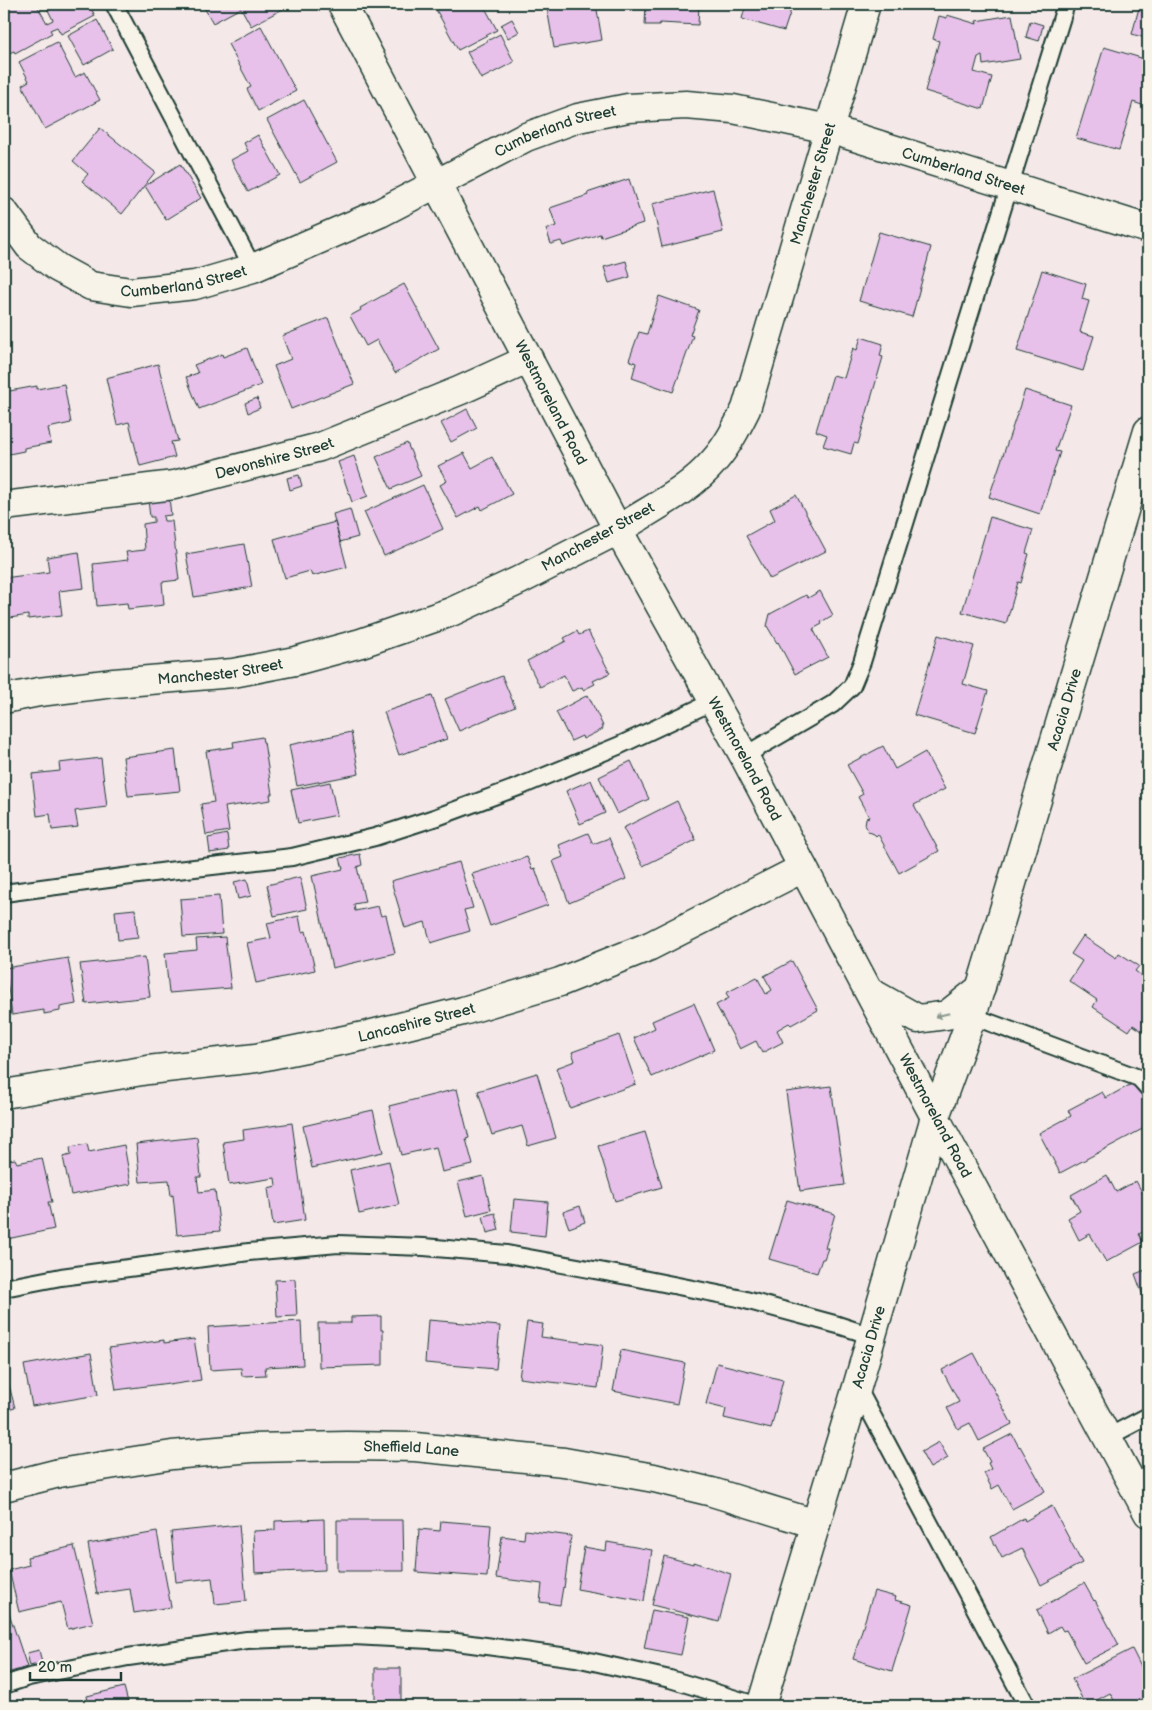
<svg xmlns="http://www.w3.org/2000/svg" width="1152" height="1710" viewBox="0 0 1152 1710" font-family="'Balsamiq Sans',sans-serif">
<rect width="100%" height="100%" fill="#f4e9e8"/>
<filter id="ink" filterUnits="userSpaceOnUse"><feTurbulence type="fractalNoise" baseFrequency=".02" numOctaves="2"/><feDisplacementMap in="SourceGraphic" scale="10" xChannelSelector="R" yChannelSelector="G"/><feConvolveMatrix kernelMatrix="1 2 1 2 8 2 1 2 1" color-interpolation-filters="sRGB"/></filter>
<g filter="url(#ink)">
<path fill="#e7c1ea" stroke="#1f3d34" d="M 4,4 L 36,4 L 47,23 L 53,20 L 47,8 L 55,4 L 89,4 L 95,16 L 61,34 L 57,27 L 50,30 L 52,33 L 15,53 L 14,51 L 4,55 Z
M 202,4 L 292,4 L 251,26 L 241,8 L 213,23 Z
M 433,4 L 483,4 L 497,30 L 458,50 Z
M 573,4 L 596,4 L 602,40 L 554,48 L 547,8 Z
M 646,4 L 699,4 L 698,25 L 660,23 L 659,25 L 645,25 Z
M 746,4 L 793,4 L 784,31 L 742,19 Z
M 1140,4 L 1148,4 L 1148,39 L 1132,34 Z
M 947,15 L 977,24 L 976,21 L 1012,15 L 1020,59 L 983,65 L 982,56 L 978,57 L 974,72 L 992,77 L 983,109 L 925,91 L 939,41 L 933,39 L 939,16 L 947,18 Z
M 512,19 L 519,32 L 508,38 L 501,25 Z
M 97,20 L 113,49 L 84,65 L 68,36 Z
M 1030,21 L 1043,25 L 1039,41 L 1026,37 Z
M 261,26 L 296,91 L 258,111 L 247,89 L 251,87 L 228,44 Z
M 500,34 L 514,62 L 481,79 L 467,52 Z
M 57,42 L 75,77 L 85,72 L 100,100 L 45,129 L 22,85 L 29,81 L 19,62 Z
M 1104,47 L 1148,60 L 1148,107 L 1133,102 L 1119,150 L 1076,138 Z
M 304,100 L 337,162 L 300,182 L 267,120 Z
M 100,128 L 155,172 L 122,214 L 82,181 L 88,174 L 73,161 Z
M 258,135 L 280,175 L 248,192 L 231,160 L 248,151 L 244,143 Z
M 180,164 L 201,198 L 166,220 L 145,186 Z
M 629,179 L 643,223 L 601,237 L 600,234 L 563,246 L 561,241 L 551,244 L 546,229 L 556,226 L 550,208 L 588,195 L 587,193 Z
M 713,189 L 723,232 L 662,247 L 652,204 Z
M 879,232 L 931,247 L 912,317 L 859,301 Z
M 626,261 L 630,277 L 609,283 L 604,267 Z
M 1042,270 L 1086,284 L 1082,299 L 1089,301 L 1080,332 L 1094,336 L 1083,371 L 1017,351 Z
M 404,284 L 439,349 L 395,373 L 377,340 L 366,346 L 350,316 L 361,310 L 360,308 Z
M 659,296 L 699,310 L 690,335 L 693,336 L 673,392 L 632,378 L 636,363 L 629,360 L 639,332 L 647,334 Z
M 328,318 L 354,384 L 291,409 L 274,366 L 291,359 L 282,336 Z
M 861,337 L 883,344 L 880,356 L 883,357 L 858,444 L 854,443 L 851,454 L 823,446 L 827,435 L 816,431 L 833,375 L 844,378 L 853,348 L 857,350 Z
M 247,348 L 261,385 L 199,409 L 186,377 L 198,373 L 194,365 L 222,354 L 223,357 Z
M 158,364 L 178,441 L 171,442 L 175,457 L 140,466 L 129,422 L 117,425 L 106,378 Z
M 64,384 L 71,423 L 48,428 L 51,443 L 24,448 L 24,451 L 4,455 L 4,392 L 37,386 L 37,389 Z
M 1025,390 L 1071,405 L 1055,451 L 1060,452 L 1040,514 L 989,497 Z
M 257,398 L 260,408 L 248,413 L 245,403 Z
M 467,409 L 477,428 L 451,442 L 441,423 Z
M 407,443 L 421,476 L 391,489 L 376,457 Z
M 464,453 L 472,468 L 492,457 L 512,494 L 482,510 L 480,506 L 458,518 L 440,485 L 447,481 L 438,466 Z
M 354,456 L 368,496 L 352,502 L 338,462 Z
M 299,475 L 302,486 L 290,490 L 287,478 Z
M 423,485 L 443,529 L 384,556 L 364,512 Z
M 796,495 L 826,551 L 770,579 L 746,536 L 775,520 L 770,509 Z
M 169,497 L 171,515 L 163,516 L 164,521 L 172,521 L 179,580 L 162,582 L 164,605 L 128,609 L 127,603 L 97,606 L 93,564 L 128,560 L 126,552 L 145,550 L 143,524 L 154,522 L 154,517 L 150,517 L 148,500 Z
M 350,509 L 358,537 L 340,542 L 333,514 Z
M 990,517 L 1033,530 L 1026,553 L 1029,554 L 1021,583 L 1018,582 L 1006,624 L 962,612 Z
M 335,522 L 347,567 L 312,576 L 310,571 L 285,578 L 274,539 Z
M 244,544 L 252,587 L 194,597 L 186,554 Z
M 79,552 L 84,588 L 59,591 L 62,615 L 28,619 L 28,615 L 4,619 L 4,578 L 49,572 L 47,557 Z
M 820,591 L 833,615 L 821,622 L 822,624 L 813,629 L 828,657 L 795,674 L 778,642 L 777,643 L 767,626 L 770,614 L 806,595 L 808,598 Z
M 577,631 L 579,635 L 588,631 L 610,673 L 593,681 L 595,684 L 583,690 L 582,687 L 572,691 L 564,675 L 540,687 L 527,661 L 566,641 L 564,638 Z
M 938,635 L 974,646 L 963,684 L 988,691 L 975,733 L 914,715 Z
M 502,676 L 515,707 L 459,731 L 445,699 Z
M 588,695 L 603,726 L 601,726 L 603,729 L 583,739 L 582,736 L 571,741 L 556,712 Z
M 432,696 L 447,739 L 399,755 L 384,712 Z
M 351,732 L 359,774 L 297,786 L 289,745 Z
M 262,737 L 263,742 L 264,742 L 272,794 L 270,794 L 271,800 L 225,807 L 229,831 L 206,835 L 201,804 L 214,802 L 206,751 L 234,747 L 233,742 Z
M 883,746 L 895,769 L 925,752 L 945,789 L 914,805 L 939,851 L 899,873 L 878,834 L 876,836 L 874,834 L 869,832 L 865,825 L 866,818 L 869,817 L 858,797 L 863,794 L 847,765 Z
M 175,750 L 180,791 L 128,796 L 123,757 Z
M 1148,753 L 1148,771 L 1140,763 Z
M 101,758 L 107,807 L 75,811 L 78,827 L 52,830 L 50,814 L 37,816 L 32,774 L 60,771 L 59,763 Z
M 631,761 L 649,799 L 617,814 L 599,777 Z
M 591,780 L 605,813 L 580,824 L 566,791 Z
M 330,782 L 337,815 L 298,823 L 291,790 Z
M 677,801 L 696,840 L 643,866 L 623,828 Z
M 588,833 L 593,844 L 609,838 L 626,879 L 569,903 L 553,861 L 563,857 L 559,845 Z
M 227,834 L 229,850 L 210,853 L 208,838 Z
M 360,854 L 362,865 L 357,867 L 365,902 L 354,904 L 355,911 L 378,906 L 381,916 L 386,915 L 395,953 L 332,968 L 312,876 L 343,869 L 340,858 Z
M 527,857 L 532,869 L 535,868 L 548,905 L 490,926 L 472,874 Z
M 459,862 L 473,908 L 464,910 L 470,931 L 431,943 L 425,922 L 405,928 L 391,881 Z
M 300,877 L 307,909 L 274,916 L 267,885 Z
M 247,879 L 251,896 L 238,899 L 234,882 Z
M 219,896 L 222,934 L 183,937 L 180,899 Z
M 135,909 L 138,938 L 118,940 L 115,911 Z
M 299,916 L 302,932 L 306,931 L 315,970 L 256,983 L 247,943 L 271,938 L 267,923 Z
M 1083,936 L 1116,958 L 1119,953 L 1139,966 L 1135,971 L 1148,980 L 1148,1035 L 1133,1025 L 1129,1031 L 1093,1007 L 1097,1000 L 1069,981 L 1082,961 L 1071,954 Z
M 225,937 L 231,988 L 169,993 L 165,953 L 197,950 L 196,939 Z
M 145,957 L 150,997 L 86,1004 L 80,964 Z
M 68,958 L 76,1004 L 60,1007 L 60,1011 L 44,1014 L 44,1010 L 12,1015 L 5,968 Z
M 792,961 L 818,1010 L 791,1025 L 789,1023 L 777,1030 L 783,1042 L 762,1053 L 756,1041 L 740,1049 L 716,1005 L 729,998 L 726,993 L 757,977 L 766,994 L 772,990 L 764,976 Z
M 694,1003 L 714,1050 L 652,1077 L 634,1038 L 655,1028 L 652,1021 Z
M 619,1035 L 636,1084 L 570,1108 L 556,1068 L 575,1061 L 572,1052 Z
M 537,1073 L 556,1138 L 528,1146 L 522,1126 L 492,1135 L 478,1091 Z
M 1139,1080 L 1148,1097 L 1148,1126 L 1060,1173 L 1039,1133 L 1071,1116 L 1068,1110 L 1102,1092 L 1106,1098 Z
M 831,1086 L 845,1185 L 800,1191 L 786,1092 Z
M 457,1089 L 469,1138 L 466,1139 L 473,1165 L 442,1172 L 436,1147 L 401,1155 L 389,1106 Z
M 373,1110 L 383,1152 L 312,1168 L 303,1126 Z
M 292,1123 L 305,1220 L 273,1225 L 268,1188 L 276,1186 L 275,1178 L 229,1185 L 223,1142 L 244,1139 L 243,1130 Z
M 645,1132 L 662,1187 L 615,1201 L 598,1146 Z
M 197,1137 L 201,1177 L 197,1177 L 199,1192 L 215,1190 L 220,1231 L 177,1235 L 173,1195 L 171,1196 L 169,1180 L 140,1182 L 136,1144 Z
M 87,1144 L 89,1152 L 124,1145 L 131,1184 L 71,1195 L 63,1157 L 71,1155 L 70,1147 Z
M 42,1158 L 52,1202 L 48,1202 L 54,1229 L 7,1239 L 4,1223 L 4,1161 L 15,1159 L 17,1163 Z
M 389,1161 L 399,1205 L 359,1214 L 350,1170 Z
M 1107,1175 L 1116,1192 L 1136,1181 L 1148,1203 L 1148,1229 L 1139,1234 L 1143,1242 L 1106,1262 L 1090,1234 L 1079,1240 L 1068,1218 L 1080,1211 L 1071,1195 Z
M 483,1176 L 491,1210 L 467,1216 L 458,1182 Z
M 514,1199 L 548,1202 L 545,1236 L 511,1232 Z
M 787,1200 L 835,1214 L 825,1248 L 828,1248 L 824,1259 L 822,1259 L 817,1273 L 769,1259 Z
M 580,1206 L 585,1222 L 569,1228 L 563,1212 Z
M 495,1213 L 499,1230 L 487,1233 L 483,1216 Z
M 1148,1269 L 1148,1309 L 1135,1274 Z
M 295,1279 L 297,1316 L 277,1317 L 275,1280 Z
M 381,1316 L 381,1330 L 383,1330 L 383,1365 L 319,1367 L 318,1323 L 351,1323 L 351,1317 Z
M 428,1320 L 500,1326 L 496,1369 L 425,1363 Z
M 301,1321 L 303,1365 L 265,1367 L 266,1375 L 242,1376 L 241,1368 L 210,1370 L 208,1327 Z
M 527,1322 L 543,1324 L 541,1337 L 603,1345 L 598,1388 L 519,1378 Z
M 194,1339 L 201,1380 L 169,1385 L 169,1383 L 116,1390 L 109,1348 L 164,1340 L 164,1343 Z
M 621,1350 L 685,1363 L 677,1404 L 613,1391 Z
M 91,1353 L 98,1395 L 32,1406 L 24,1365 Z
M 974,1353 L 1012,1424 L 979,1441 L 970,1423 L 958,1429 L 947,1408 L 959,1402 L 942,1370 Z
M 717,1363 L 783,1380 L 771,1429 L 724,1418 L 726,1409 L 706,1404 Z
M 4,1366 L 15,1408 L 4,1411 Z
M 1012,1434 L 1019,1447 L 1020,1446 L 1045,1491 L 1012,1509 L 999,1485 L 992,1489 L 984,1473 L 991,1469 L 988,1463 L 990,1462 L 983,1449 Z
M 939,1442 L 948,1458 L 930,1468 L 921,1452 Z
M 1052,1506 L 1082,1563 L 1041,1585 L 1022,1548 L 1002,1558 L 991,1537 L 1024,1518 L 1025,1521 Z
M 324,1519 L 325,1570 L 255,1573 L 253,1531 L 275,1530 L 275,1521 Z
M 337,1520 L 403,1520 L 404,1571 L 337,1571 Z
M 441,1521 L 491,1525 L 487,1577 L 416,1572 L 419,1529 L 440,1531 Z
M 239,1525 L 246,1601 L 215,1604 L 212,1578 L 176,1582 L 171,1532 Z
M 525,1530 L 571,1536 L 564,1588 L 563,1587 L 560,1605 L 540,1602 L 542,1584 L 496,1578 L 502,1536 L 524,1539 Z
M 157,1532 L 171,1607 L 134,1613 L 130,1589 L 97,1594 L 88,1544 Z
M 607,1542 L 652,1550 L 644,1601 L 577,1589 L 584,1547 L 606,1551 Z
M 74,1546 L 93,1623 L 68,1629 L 61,1602 L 19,1612 L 9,1570 L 29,1565 L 27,1557 Z
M 664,1556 L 693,1564 L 693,1562 L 731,1574 L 719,1622 L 652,1605 Z
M 1084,1583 L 1094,1601 L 1095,1600 L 1119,1645 L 1084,1663 L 1066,1630 L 1063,1631 L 1060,1626 L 1048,1633 L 1037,1610 Z
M 874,1591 L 896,1597 L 895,1600 L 912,1605 L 892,1671 L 853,1659 Z
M 4,1598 L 27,1667 L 4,1674 Z
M 652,1610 L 689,1617 L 681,1655 L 644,1648 Z
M 1132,1649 L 1148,1681 L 1148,1706 L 1117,1706 L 1110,1693 L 1086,1706 L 1072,1679 Z
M 39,1650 L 42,1663 L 30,1666 L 27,1653 Z
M 375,1668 L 401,1668 L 401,1706 L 375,1706 Z
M 124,1687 L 129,1706 L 89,1706 L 87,1696 Z
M 519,1698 L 538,1701 L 537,1706 L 518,1706 Z
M 658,1699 L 684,1706 L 656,1706 Z
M 846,1701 L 862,1706 L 844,1706 Z"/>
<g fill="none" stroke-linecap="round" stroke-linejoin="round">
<g stroke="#1f3d34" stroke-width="20">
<path id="lane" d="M 114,4 L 253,268
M 744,756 L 833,704 L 852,686 L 862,662 L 1066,4
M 4,893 L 168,871 L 292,857 L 375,837 L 437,817 L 521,786 L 618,746 L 714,701
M 972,1016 L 1139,1078 L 1148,1088
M 4,1288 L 61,1277 L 249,1252 L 338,1244 L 424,1247 L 507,1254 L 638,1278 L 738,1298 L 838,1325 L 872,1336
M 857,1387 L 1027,1706
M 1108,1437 L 1148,1416
M 4,1685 L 29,1677 L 128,1657 L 247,1640 L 353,1636 L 449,1641 L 576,1658 L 670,1679 L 759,1706"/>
</g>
<g stroke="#1f3d34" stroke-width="31">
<g id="street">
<path id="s1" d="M 342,4 L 618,530 C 650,509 689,491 714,461 C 728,445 737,427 746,409 L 866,4"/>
<path id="s2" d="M 4,212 L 29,246 L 58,268 L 91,286 L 131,292 L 195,285 L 253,268 L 380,213 L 526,137 L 578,118 L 628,108 L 686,105 L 733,109 L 829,129 L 1148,229"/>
<path id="s3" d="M 4,506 L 174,485 L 320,447 L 461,390 L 529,359"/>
<path d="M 870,992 L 918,1019 L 947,1015 L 981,988"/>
<path id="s4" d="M 4,1094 L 148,1070 L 256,1058 L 364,1036 L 463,1011 L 560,982 L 650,946 L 803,868"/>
<path d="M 935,1117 L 1148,1513"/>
<path id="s5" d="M 4,1487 L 59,1473 L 172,1455 L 252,1448 L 347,1446 L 415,1447 L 564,1462 L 654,1478 L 712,1492 L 816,1524"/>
</g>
</g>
<g stroke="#1f3d34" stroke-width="31">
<g id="secondary">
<path id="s6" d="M 4,699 L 39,692 L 114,683 L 233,673 L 295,661 L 361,643 L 451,612 L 520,580 L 618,530 L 744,756 L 935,1117"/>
<path id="s7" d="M 761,1706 L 857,1387 L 935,1117 L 972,1016 L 1148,431"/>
</g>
</g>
<use href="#lane" stroke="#f7f3e8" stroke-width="16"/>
<use href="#street" stroke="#f7f3e8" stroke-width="28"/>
<use href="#secondary" stroke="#f7f3e8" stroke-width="28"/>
</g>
<defs><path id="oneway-solid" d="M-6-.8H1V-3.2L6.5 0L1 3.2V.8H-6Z" transform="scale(1.25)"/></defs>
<use fill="#8b988e" href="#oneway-solid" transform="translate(942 1015) rotate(166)"/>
</g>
<g text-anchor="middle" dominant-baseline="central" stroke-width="5" stroke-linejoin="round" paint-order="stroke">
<g font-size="15" fill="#1f3d34" stroke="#f7f3e8">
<text stroke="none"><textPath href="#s2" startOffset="614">Cumberland Street</textPath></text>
<text stroke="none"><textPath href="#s2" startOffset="1035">Cumberland Street</textPath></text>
<text stroke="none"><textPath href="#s1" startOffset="1009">Manchester Street</textPath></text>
<text stroke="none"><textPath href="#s2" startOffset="210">Cumberland Street</textPath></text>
<text stroke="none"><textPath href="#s1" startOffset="450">Westmoreland Road</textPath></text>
<text stroke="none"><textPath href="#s3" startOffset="275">Devonshire Street</textPath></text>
<text transform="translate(598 537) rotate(-29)">Manchester Street</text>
<text stroke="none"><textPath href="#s6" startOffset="218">Manchester Street</textPath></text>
<text stroke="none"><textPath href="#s7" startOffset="1042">Acacia Drive</textPath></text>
<text stroke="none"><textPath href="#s6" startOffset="905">Westmoreland Road</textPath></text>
<text stroke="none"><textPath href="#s4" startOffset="419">Lancashire Street</textPath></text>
<text transform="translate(935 1116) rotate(62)">Westmoreland Road</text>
<text stroke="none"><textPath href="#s7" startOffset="375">Acacia Drive</textPath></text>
<text stroke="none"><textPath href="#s5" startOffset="411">Sheffield Lane</textPath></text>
</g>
</g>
<rect width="1152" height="1710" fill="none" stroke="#f7f3e8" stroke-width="20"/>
<rect x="10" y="10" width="1132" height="1690" fill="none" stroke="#1f3d34" stroke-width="2" filter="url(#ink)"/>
<path d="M30 1672v8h91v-8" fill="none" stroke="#1f3d34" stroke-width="2.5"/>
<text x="38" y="1672" font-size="15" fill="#1f3d34" stroke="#f7f3e8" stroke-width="4" paint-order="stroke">20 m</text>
</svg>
